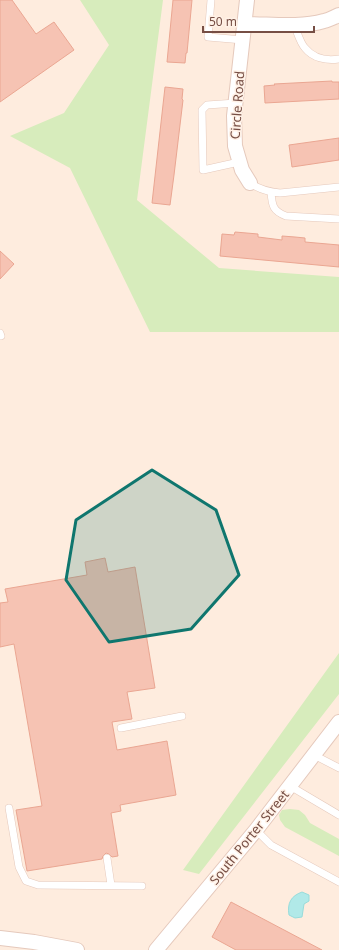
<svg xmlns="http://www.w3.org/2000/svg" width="339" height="950" viewBox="0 0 339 950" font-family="'Noto Sans',sans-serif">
<rect width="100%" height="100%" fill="#feecde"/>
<path fill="#d7ecbc" d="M 80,0 L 163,0 L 137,200 L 219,268 L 339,277 L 339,332 L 150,332 L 70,168 L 10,136 L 64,113 L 109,45 Z
M 339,653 L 339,694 L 199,874 L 183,870 Z
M 290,809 L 299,810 L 305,815 L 310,823 L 339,839 L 339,856 L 285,827 L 280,820 L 279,815 L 282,810 Z"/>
<path fill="#b1e9e8" stroke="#97dcdb" d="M 302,892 L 309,895 L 309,901 L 304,904 L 302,917 L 295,918 L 289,915 C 287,903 291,896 302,892 Z"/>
<path fill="#f6c3b3" stroke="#eaa692" d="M 0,0 L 12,0 L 36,34 L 54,22 L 74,50 L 0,102 Z
M 173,0 L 192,0 L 187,53 L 186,53 L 185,63 L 167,62 Z
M 332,81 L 332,82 L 339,82 L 339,99 L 265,103 L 264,86 L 275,85 L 274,84 Z
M 165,87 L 183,89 L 182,99 L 183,100 L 174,175 L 170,205 L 152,203 Z
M 339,138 L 339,160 L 292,167 L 289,145 Z
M 235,232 L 258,234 L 258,237 L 282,240 L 282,236 L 295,237 L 305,238 L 305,242 L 339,245 L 339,267 L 220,256 L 222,234 L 234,235 Z
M 0,251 L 14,264 L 0,279 Z
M 105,558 L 108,572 L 135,567 L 155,688 L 127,692 L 132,719 L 112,722 L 117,750 L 167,741 L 176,795 L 120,805 L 121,811 L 111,813 L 118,856 L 112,857 L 109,854 L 106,853 L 103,856 L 102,859 L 27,871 L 16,810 L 42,806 L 14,644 L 0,647 L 0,603 L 8,602 L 5,589 L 87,575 L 85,562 Z
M 231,902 L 322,950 L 236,950 L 212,937 Z"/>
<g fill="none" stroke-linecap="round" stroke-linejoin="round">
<g stroke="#e5c9bc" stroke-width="8">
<path id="lane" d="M 211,0 L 208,37 L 243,40
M 294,25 C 297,31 300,43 305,48 C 313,58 326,61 339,59
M 236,103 L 207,105 L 202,110 L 203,170 L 239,162
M 250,183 C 260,190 269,192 280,193 L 339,187
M 271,192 C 272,206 273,211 286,216 L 339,219
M 0,333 L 1,336
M 121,728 L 182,716
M 314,755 L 339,768
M 290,786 L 339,815
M 9,808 L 19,867 L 26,881 L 38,885 L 142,886
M 256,830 L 271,845 L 339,882
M 107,858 L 111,885"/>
</g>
<g stroke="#e5c9bc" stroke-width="16">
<path id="street" d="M 247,0 L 234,116 L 235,146 L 242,170 L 250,183
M 245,24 C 271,24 299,28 324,21 C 329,20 334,17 339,15
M 0,938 L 34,942 L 77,950
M 156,950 L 256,830 L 339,722"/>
</g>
<use href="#lane" stroke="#fff" stroke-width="7"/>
<use href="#street" stroke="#fff" stroke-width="14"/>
</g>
<path fill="#0f766e" fill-opacity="0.2" stroke="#0f766e" stroke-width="3" stroke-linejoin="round" d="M 152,470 L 216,510 L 239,575 L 191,629 L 109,642 L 66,580 L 76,520 Z"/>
<g text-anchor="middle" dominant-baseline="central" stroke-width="3" stroke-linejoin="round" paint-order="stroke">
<g font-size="13" fill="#764e44" stroke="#fff1e6">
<text transform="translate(237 105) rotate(-86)">Circle Road</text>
<text transform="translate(249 837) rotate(-51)">South Porter Street</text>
</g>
</g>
<path d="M203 26v6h111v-6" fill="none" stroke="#764e44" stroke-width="2"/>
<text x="209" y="26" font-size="12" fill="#764e44" stroke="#fff1e6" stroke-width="3" paint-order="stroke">50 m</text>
</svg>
